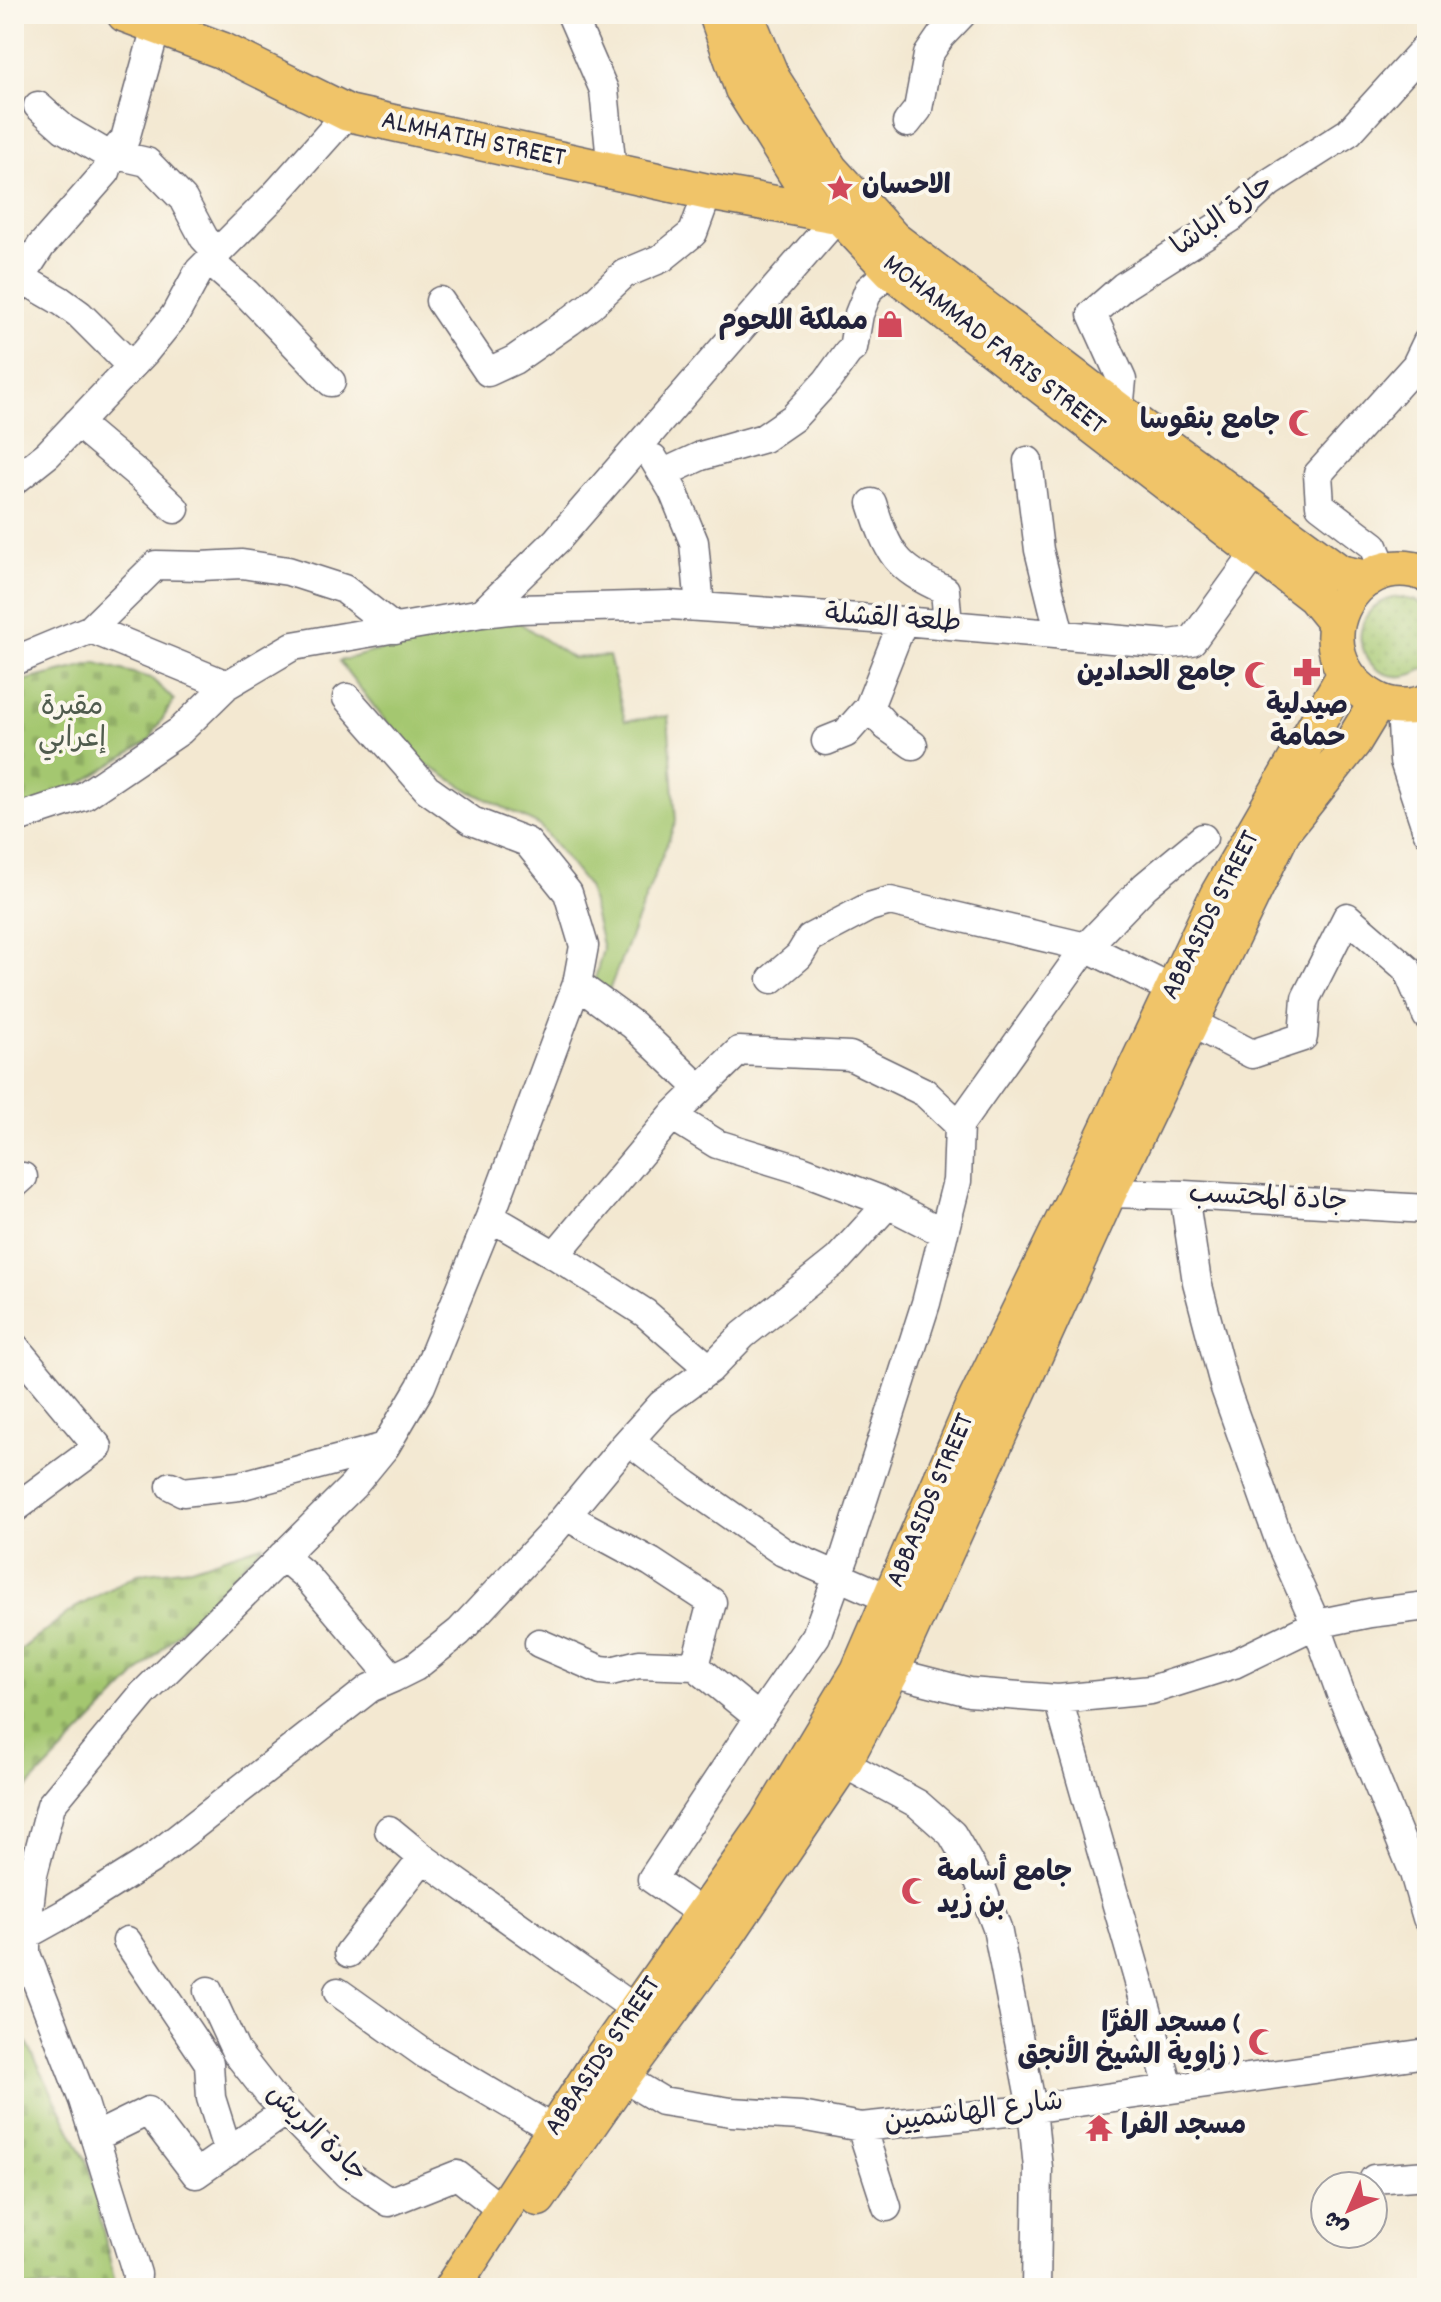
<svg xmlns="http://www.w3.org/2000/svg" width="1441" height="2302" viewBox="0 0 1441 2302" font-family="Dekko,'Playpen Sans Arabic',sans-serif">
<defs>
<pattern id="grass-dots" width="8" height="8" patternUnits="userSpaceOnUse" patternTransform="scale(2)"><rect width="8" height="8" fill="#a4c770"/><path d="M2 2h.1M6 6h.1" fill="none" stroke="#8dab62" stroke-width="1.8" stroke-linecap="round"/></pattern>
<pattern id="cemetery-stones" width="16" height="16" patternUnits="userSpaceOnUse" patternTransform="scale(2)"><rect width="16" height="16" fill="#a4c770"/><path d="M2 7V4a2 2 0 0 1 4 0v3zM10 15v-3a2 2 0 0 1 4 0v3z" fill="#8dab62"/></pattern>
</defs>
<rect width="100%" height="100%" fill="#fbf7ec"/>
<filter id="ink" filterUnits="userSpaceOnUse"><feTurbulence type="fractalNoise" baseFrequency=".0125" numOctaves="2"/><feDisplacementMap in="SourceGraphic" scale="16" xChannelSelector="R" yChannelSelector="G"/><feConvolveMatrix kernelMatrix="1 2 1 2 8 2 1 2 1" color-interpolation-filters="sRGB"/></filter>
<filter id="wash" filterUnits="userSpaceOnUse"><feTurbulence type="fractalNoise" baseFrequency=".006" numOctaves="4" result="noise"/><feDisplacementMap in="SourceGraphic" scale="32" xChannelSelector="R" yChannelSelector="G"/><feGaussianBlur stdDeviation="1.8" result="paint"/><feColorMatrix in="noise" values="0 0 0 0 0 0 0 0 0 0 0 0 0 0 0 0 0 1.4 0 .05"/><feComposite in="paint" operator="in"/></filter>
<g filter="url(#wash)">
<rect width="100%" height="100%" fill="#f3e8d1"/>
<path fill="url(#grass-dots)" stroke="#637456" stroke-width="2" d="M 1397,597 L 1418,601 L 1427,608 L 1427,667 C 1368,706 1328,612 1397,597 Z"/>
<path fill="url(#cemetery-stones)" stroke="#637456" stroke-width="2" d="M 96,663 L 151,678 L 174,700 L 149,741 L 53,801 L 14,813 L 14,683 Z
M 264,1544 L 25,1790 L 14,1827 L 14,1655 L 73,1609 L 138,1574 L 191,1568 Z
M 14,2017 L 89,2167 L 116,2288 L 14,2288 Z"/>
<path fill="#a4c770" stroke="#637456" stroke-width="2" d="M 514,619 L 572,658 L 609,656 L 625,721 L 668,716 L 676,821 L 608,993 L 594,982 L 603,949 L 588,887 L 539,825 L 474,793 L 425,764 L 386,722 L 339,661 L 479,623 Z"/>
</g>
<g filter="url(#ink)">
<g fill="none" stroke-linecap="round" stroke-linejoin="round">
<g stroke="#6b6770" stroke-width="31">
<path id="minor" d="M 571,14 L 604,90 L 612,171
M 38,106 L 64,129 L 103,152 L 147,162 L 183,199 L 204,238 L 218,253
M 907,123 L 918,109 L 928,55 L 941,36 L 962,14
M 209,261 L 246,293 L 331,382
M 21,278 L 61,301 L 79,314 L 131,366
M 14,292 L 17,283 L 41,246 L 106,172 L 112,154 L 125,139 L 156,27 L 158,14
M 440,301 L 488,372 L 514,360 L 570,321 L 591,305 L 624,274 L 662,258 L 693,233 L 708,192
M 1119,411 L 1122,380 L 1092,314 L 1124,286 L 1231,218 L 1269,183 L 1349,132 L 1427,46
M 77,423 L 140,476 L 175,509
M 653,458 L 673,491 L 694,542 L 700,607
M 1028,461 L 1039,550 L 1060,635
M 664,473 L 701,456 L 764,438 L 793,418 L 827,381 L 848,352 L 853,348 L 859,314 L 869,289 L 891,270
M 14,481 L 48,454 L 145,352 L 175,315 L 199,271 L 273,197 L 348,113
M 872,503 C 888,553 895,568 945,590 L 948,625
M 1384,571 L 1374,546 L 1320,505 L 1318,474 L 1416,365 L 1427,342
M 482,613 L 519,609 L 670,605 L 903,621 L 1169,644 L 1192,641 L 1257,551
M 903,621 L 869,707 L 886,726 L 913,745
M 91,629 L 156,565 L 201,566 L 242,564 L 288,571 L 344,589 L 395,629
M 14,661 L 91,629 L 227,685 L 293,646 L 482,613 L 557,540 L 839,215
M 1401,706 L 1404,761 L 1427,831
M 826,741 L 846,733 L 869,707
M 14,819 L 84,796 L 180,731 L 227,685
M 772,979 L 799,956 L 810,938 L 869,907 L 890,901 L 1086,947 L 1173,990
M 577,984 L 633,1025 L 700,1089
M 1190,1022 L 1252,1054 L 1303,1037 L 1306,998 L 1347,917 L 1407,969 L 1427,1016
M 672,1116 L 717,1144 L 802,1170 L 878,1199 L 944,1233
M 959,1125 L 1086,947 L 1145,886 L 1203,838
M 14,1185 L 23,1177
M 1108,1193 L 1184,1195 L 1427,1209
M 1184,1195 L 1197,1282 L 1225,1388 L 1281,1545 L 1316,1624 L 1341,1694 L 1414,1873 L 1427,1918
M 490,1217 L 555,1255 L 645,1313 L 710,1369
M 555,1255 L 672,1116 L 739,1051 L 850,1056 L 924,1092 L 959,1125 L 957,1181 L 926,1303 L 845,1556 L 816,1636 L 759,1718 L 652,1879 L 703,1914
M 14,1346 L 98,1447 L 14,1509
M 629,1441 L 687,1485 L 783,1552 L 890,1599
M 171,1486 L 183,1492 L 239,1486 L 385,1447
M 566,1516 L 651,1562 L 712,1602 L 695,1666
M 539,1643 L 601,1670 L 611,1671 L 639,1664 L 695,1666 L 759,1718
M 891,1672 L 969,1692 L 1058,1699 L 1151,1690 L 1234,1664 L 1316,1624 L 1370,1613 L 1427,1606
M 393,1678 L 415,1667 L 459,1632 L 550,1535 L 624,1446 L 662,1404 L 710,1369 L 743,1335 L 838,1259 L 888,1204
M 1058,1699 L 1169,2087
M 843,1763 L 918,1804 L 952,1834 L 979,1881 L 997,1928 L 1032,2108 L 1038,2168 L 1036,2288
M 389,1830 L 423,1858 L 635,2009
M 26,1935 L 64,1914 L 150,1860 L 370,1688 L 393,1678 L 306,1576 L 282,1556
M 127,1941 L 209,2063 L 211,2098 L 228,2152
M 349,1953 L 423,1858
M 208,1991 L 236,2052 L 269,2094 L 347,2174 L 389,2202 L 457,2175 L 502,2210
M 338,1992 L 425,2054 L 554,2130
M 622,2077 L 662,2101 L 731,2112 L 801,2116 L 861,2127 L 1007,2112 L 1427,2053
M 861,2127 L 887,2207
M 95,2137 L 148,2111 L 196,2174 L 286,2111
M 1374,2179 L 1427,2175
M 136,2288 L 137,2274 L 83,2100 L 26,1954 L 26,1935 L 33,1874 L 51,1805 L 143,1694 L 353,1486 L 385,1447 L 421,1386 L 490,1217 L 577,984 L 584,946 L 568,893 L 527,842 L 472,821 L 427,789 L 347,698"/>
</g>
<g stroke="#6b6770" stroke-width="39">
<path id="major" d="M 125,14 L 221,50 L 348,113 L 708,192 L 837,215
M 717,14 L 743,89 L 804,186 L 839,215 L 891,270 L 1314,596 L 1336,623
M 745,14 L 772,79 L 830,170 L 893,239 L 1119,411 L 1340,573 L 1367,579
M 1427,574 C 1350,543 1295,654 1374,699 C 1389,708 1411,709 1427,702
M 538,2198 L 622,2077 L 723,1940 L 843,1763 L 891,1672 L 1108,1193 L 1283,830 L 1353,742 L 1378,701
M 452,2288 L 595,2068 L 767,1824 L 859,1671 L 972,1409 L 1081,1185 L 1218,895 L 1345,675"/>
</g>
<use href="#minor" stroke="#fff" stroke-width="28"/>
<use href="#major" stroke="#f0c469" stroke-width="36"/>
</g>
</g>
<defs>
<g id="sight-bare" transform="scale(2.16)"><path d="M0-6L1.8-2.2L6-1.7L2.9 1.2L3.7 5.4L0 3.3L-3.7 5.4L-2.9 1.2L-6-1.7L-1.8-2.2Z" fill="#d1495b" stroke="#fbf7ec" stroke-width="2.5" paint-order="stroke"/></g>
<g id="shop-bare" transform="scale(2.16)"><path d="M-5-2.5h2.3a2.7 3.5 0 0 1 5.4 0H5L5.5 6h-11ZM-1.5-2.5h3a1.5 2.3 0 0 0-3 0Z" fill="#d1495b" stroke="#fbf7ec" stroke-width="2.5" paint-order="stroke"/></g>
<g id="mosque-bare" transform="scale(2.16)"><path d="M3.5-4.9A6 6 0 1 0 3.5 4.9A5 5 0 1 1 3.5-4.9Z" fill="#d1495b" stroke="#fbf7ec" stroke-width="2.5" paint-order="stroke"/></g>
<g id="pharmacy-bare" transform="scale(2.16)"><path d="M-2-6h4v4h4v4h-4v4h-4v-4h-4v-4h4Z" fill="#d1495b" stroke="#fbf7ec" stroke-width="2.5" paint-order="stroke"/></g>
<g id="temple-bare" transform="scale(2.16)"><path d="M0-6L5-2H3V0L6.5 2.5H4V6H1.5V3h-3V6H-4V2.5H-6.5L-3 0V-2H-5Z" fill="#d1495b" stroke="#fbf7ec" stroke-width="2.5" paint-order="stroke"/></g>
</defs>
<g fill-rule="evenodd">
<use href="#sight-bare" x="840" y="188"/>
<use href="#shop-bare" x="890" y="324"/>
<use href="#mosque-bare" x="1302" y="423"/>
<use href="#pharmacy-bare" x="1307" y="672"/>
<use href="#mosque-bare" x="1258" y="675"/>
<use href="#mosque-bare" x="915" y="1891"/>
<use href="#mosque-bare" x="1262" y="2042"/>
<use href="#temple-bare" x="1099" y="2128"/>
</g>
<g text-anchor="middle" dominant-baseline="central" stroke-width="8" stroke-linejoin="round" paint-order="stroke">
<g font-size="28" fill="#22223b" stroke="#fbf7ec">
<text transform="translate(473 141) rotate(12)">ALMHATIH STREET</text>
<text transform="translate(1224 217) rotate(-36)">حارة الباشا</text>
<text transform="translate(993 346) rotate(38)">MOHAMMAD FARIS STREET</text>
<text transform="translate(893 621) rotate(4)">طلعة القشلة</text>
<text transform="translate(1212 916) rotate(-63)">ABBASIDS STREET</text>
<text transform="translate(1268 1200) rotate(3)">جادة المحتسب</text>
<text transform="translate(932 1501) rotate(-67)">ABBASIDS STREET</text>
<text transform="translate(604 2057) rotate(-56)">ABBASIDS STREET</text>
<text transform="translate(974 2114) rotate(-7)">شارع الهاشميين</text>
<text transform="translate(315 2135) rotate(44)">جادة الريش</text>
</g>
<g font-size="28" font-weight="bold" fill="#22223b" stroke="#fbf7ec" text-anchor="end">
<text x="862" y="188" text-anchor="start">الاحسان</text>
<text x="868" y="324">مملكة اللحوم</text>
<text x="1280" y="423">جامع بنقوسا</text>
<text x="1236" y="675">جامع الحدادين</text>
<text x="1307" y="708" text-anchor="middle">صيدلية<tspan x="1307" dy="32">حمامة</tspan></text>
<text x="937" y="1875" text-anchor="start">جامع أسامة<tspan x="937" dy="32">بن زيد</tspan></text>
<text x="1240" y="2026">مسجد الفرَّا (<tspan x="1240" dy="32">زاوية الشيخ الأنجق )</tspan></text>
<text x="1121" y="2128" text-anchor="start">مسجد الفرا</text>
</g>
<g font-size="28" fill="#505c4e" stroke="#fbf7ec">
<text x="72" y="709">مقبرة<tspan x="72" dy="32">إعرابي</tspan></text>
</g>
</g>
<rect width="1441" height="2302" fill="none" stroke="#fbf7ec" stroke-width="48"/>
<g transform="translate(1349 2210) rotate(225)"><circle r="38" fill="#fbf7ec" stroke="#a4a2a5" stroke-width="2"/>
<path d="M0-6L14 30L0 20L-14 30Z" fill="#d1495b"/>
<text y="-12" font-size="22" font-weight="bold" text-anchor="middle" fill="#22223b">ش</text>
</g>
</svg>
